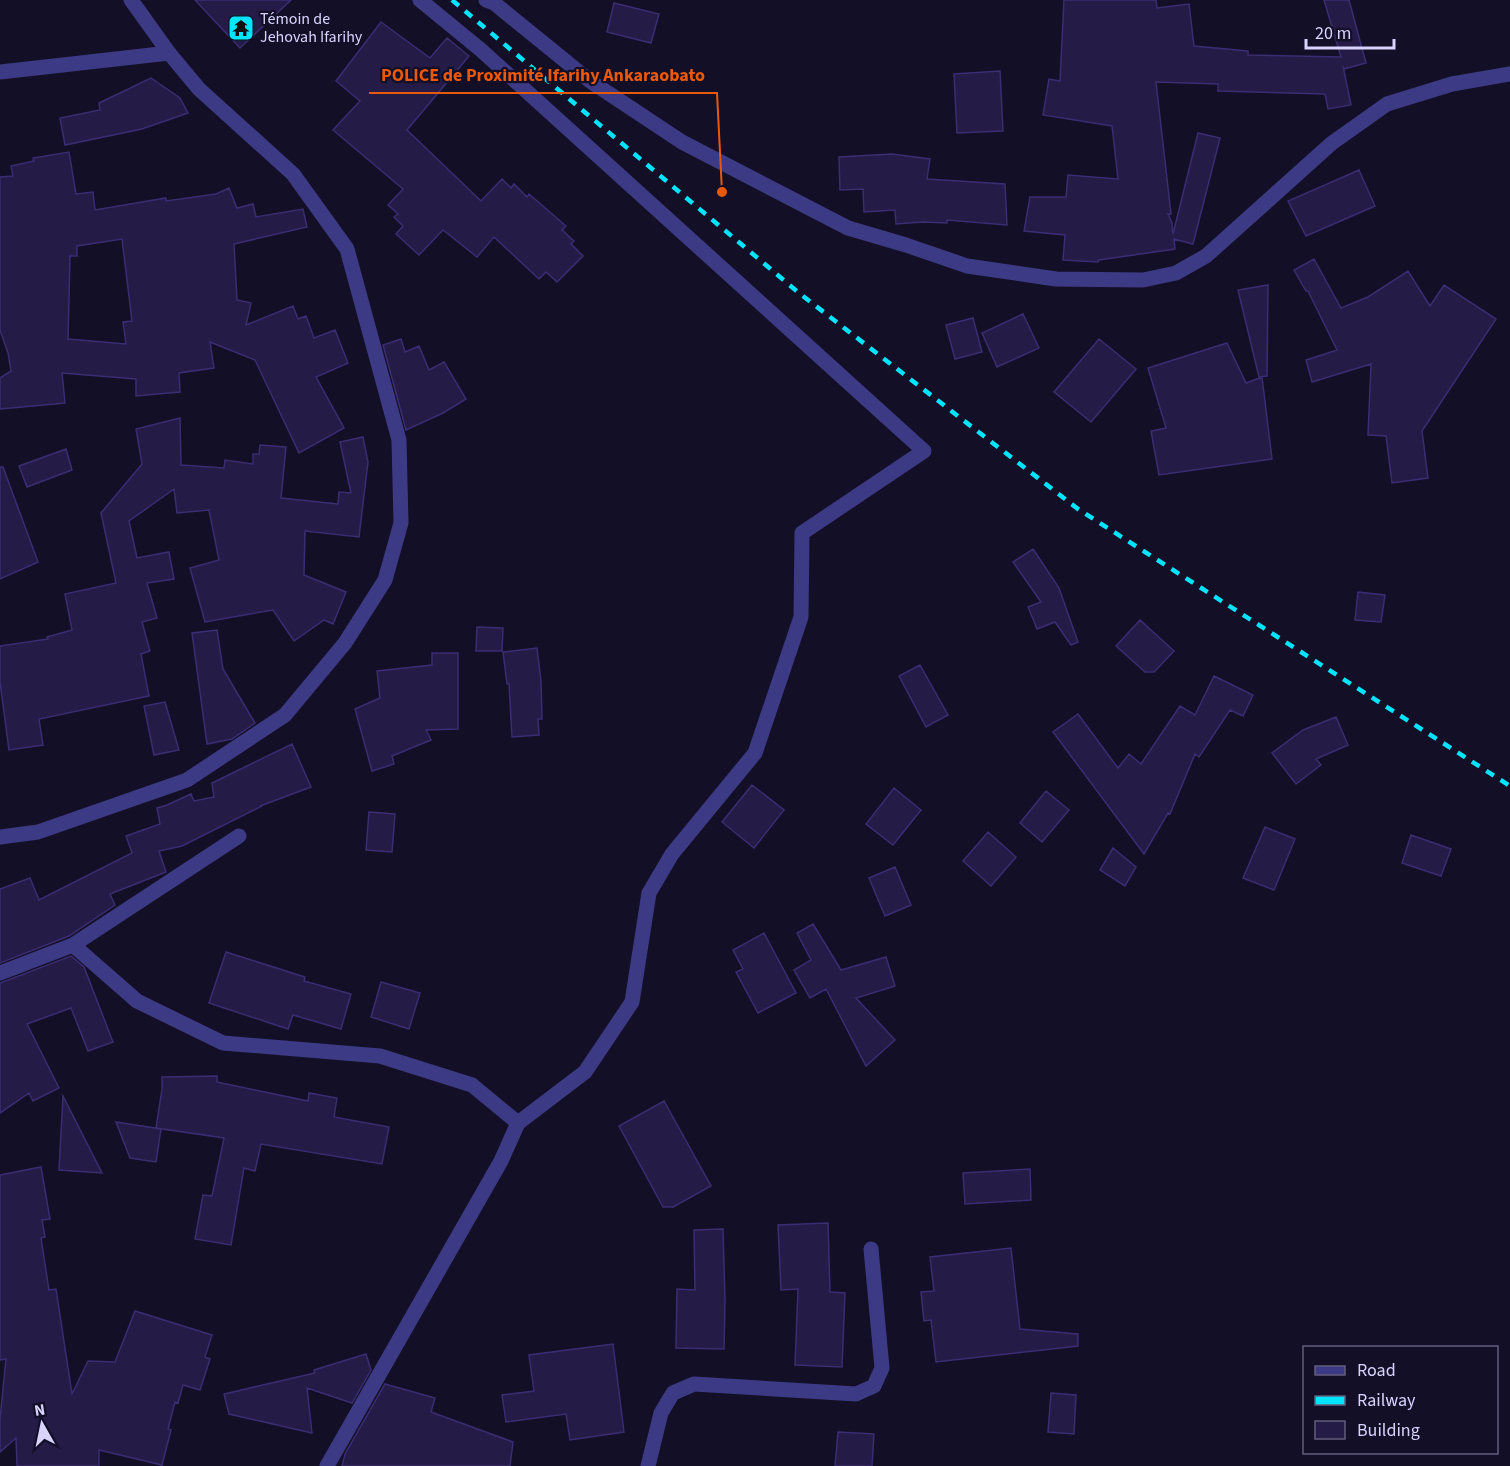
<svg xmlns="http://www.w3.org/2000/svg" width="1510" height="1466" viewBox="0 0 1510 1466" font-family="'Source Sans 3',sans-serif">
<rect width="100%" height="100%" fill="#130f26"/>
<path fill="#241b47" stroke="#3b2d73" stroke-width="1.5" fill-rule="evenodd" d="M 195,0 L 291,0 L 240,48 Z
M 1064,0 L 1156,0 L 1157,8 L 1189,4 L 1194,46 L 1248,51 L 1248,55 L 1341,57 L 1324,0 L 1349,0 L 1366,63 L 1344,69 L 1343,66 L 1351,105 L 1328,109 L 1325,94 L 1218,91 L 1218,84 L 1156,82 L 1171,214 L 1168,214 L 1172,223 L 1173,234 L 1198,133 L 1220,138 L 1193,244 L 1174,239 L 1175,249 L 1099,260 L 1098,262 L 1063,260 L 1065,235 L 1024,231 L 1030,197 L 1066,197 L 1068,175 L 1118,179 L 1112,126 L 1043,115 L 1049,79 L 1060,81 Z
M 614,3 L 659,14 L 651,43 L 607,32 Z
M 381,22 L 430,58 L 447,38 L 469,56 L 407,130 L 481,201 L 502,179 L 511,188 L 514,184 L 527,197 L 529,194 L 566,226 L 562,230 L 574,241 L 571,244 L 583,256 L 557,282 L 546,272 L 539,279 L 494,237 L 477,257 L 443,230 L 419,255 L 396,234 L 403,226 L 394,217 L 398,214 L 388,205 L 403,189 L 333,130 L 360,101 L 336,81 Z
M 1000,71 L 1003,131 L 957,133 L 954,74 Z
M 151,78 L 180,98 L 188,113 L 142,129 L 65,145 L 60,118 L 100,110 L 99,103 Z
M 69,152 L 76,194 L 93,192 L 95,210 L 166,198 L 166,201 L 216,194 L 229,188 L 237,208 L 253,204 L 256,217 L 303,209 L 307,227 L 234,244 L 237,300 L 251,303 L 246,325 L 293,306 L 298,319 L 306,316 L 314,338 L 335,330 L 348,363 L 316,377 L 344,428 L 299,453 L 255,360 L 210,342 L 214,368 L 179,373 L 180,392 L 136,396 L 136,379 L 62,373 L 65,403 L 0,409 L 0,378 L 11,371 L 8,353 L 0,330 L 0,177 L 13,176 L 11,166 L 34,161 L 33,158 ZM 122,239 L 132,321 L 123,322 L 126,344 L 68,339 L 70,256 L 77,256 L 77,246 Z
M 892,154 L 930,159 L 927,179 L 1005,184 L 1007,225 L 947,220 L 947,223 L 923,222 L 896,224 L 895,210 L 864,212 L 863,189 L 840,190 L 839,157 Z
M 1359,170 L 1375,206 L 1306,236 L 1288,201 Z
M 1314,259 L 1341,308 L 1368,297 L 1408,271 L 1430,306 L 1444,285 L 1496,319 L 1422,431 L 1428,478 L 1392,483 L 1386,436 L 1368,435 L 1371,364 L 1312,382 L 1306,360 L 1337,350 L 1308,291 L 1306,291 L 1294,270 Z
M 1268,285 L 1267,376 L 1259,377 L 1238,290 Z
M 1023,314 L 1039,348 L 997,367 L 982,333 Z
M 973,318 L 982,352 L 955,359 L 946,325 Z
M 401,339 L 405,352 L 419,346 L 429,370 L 444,362 L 466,399 L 443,413 L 406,430 L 383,345 Z
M 1099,339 L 1136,369 L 1091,422 L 1054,392 Z
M 1227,343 L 1246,383 L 1262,377 L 1272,459 L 1159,475 L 1151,431 L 1166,428 L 1148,368 Z
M 180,418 L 181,465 L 224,468 L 225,460 L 253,464 L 253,454 L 259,454 L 260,445 L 286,447 L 281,498 L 338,504 L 339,492 L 351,493 L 340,442 L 363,437 L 368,462 L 359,537 L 305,531 L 304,575 L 346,592 L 333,624 L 324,620 L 294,641 L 273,610 L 205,622 L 190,568 L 219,560 L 209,510 L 177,513 L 174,489 L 129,521 L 137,558 L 169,552 L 174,579 L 147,583 L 157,618 L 142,622 L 150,651 L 141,654 L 149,696 L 39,719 L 43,745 L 9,750 L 0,682 L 0,646 L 48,639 L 47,637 L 72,630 L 65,594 L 116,583 L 101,513 L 142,464 L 136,429 Z
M 66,449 L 72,470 L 27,487 L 19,466 Z
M 0,467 L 3,467 L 38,562 L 0,579 Z
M 1033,549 L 1059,588 L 1078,642 L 1071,645 L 1055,622 L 1037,629 L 1028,607 L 1041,602 L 1013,562 Z
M 1358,592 L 1385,595 L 1381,622 L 1355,620 Z
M 1140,620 L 1174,651 L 1154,672 L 1145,672 L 1116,646 Z
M 477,627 L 503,628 L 502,651 L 476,651 Z
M 217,630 L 223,669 L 255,723 L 232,739 L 207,744 L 192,633 Z
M 537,648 L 541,681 L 542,719 L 538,719 L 539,735 L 512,737 L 509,684 L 507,684 L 503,652 Z
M 432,653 L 458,653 L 458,729 L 426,730 L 431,740 L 392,756 L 394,764 L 372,771 L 355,709 L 380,698 L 377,671 L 432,665 Z
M 920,665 L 948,715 L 926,727 L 899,676 Z
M 1214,676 L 1253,695 L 1243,716 L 1230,710 L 1199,757 L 1195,754 L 1170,814 L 1168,813 L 1144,854 L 1053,732 L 1078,714 L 1118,768 L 1129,754 L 1141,764 L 1180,706 L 1195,715 Z
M 165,702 L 179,750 L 154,755 L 144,706 Z
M 1336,717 L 1348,745 L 1316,759 L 1321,765 L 1296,784 L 1272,753 L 1303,730 Z
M 292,744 L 311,787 L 260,806 L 262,806 L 182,846 L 159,851 L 166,872 L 110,894 L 115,905 L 69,936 L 0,963 L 0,889 L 30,878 L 39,900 L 132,853 L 126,836 L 160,824 L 157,808 L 167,805 L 191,794 L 194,801 L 214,797 L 212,783 Z
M 752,785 L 784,810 L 754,848 L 722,822 Z
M 894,788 L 921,810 L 893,845 L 866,824 Z
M 1046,791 L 1069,810 L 1042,842 L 1020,823 Z
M 369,812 L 395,814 L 392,852 L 366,850 Z
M 1265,827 L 1295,839 L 1274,890 L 1243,878 Z
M 988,832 L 1016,857 L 991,886 L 963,861 Z
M 1411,835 L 1451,849 L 1441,876 L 1402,863 Z
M 1113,848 L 1136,867 L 1125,886 L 1100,870 Z
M 895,867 L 911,905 L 885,916 L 869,878 Z
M 813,924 L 841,970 L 886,957 L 895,986 L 856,998 L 895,1040 L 866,1066 L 826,989 L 810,998 L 794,970 L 811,960 L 797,933 Z
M 764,933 L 796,993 L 758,1013 L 736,972 L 743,969 L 733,950 Z
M 226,952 L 305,977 L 304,981 L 351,994 L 341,1029 L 293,1015 L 288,1029 L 209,1003 Z
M 71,956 L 84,967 L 113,1042 L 88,1051 L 71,1008 L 27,1024 L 59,1088 L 33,1101 L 29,1093 L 0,1113 L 0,983 Z
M 381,982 L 420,993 L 409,1029 L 371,1017 Z
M 217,1076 L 217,1082 L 308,1101 L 309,1093 L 337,1098 L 334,1117 L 389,1127 L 382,1164 L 261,1144 L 255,1171 L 244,1168 L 231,1245 L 195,1239 L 203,1195 L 212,1196 L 224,1138 L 156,1128 L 162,1089 L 162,1077 Z
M 63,1096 L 102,1173 L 59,1170 Z
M 664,1101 L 711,1186 L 673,1207 L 663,1207 L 619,1126 Z
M 116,1122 L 161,1129 L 156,1162 L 130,1158 Z
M 41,1167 L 50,1219 L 42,1220 L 45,1237 L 41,1238 L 49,1290 L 56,1289 L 72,1394 L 88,1361 L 115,1362 L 135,1311 L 212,1335 L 205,1357 L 210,1359 L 200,1390 L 183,1385 L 178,1403 L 175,1402 L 168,1429 L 171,1430 L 162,1465 L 99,1450 L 99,1466 L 17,1466 L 16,1438 L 0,1452 L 0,1419 L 6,1359 L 0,1360 L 0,1175 Z
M 1030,1169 L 1031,1200 L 965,1204 L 963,1173 Z
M 828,1223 L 830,1292 L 845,1293 L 842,1367 L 795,1365 L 798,1289 L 781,1290 L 778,1225 Z
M 723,1229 L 725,1301 L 724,1349 L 676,1348 L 677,1289 L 695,1290 L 694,1230 Z
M 1011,1248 L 1020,1329 L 1078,1334 L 1078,1346 L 936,1362 L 931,1320 L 924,1321 L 921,1292 L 934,1291 L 930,1257 Z
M 613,1344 L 624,1432 L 570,1440 L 566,1414 L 506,1422 L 502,1395 L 534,1391 L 529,1355 Z
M 366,1354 L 371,1370 L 352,1403 L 307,1388 L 312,1433 L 229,1414 L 224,1394 L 315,1373 L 314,1370 Z
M 385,1384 L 435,1398 L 431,1412 L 513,1442 L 510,1466 L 342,1466 L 345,1454 Z
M 1051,1393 L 1076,1395 L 1074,1434 L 1048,1432 Z
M 838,1432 L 874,1434 L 872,1466 L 835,1466 Z"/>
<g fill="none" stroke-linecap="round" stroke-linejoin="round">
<path stroke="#3d3a85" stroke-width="15" d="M 648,1466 L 661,1413 L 673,1393 L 694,1384 L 856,1394 L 874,1386 L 882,1368 L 871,1249"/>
<path stroke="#3d3a85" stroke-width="15" d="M 420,0 L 481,50 L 924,451 L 802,533 L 801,617 L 755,753 L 672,854 L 649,893 L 632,1002 L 585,1072 L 518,1123
M 0,72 L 169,53
M 239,836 L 73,945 L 137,1001 L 223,1043 L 380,1056 L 472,1085 L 518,1123 L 501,1161 L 327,1466
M 0,973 L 73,945"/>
<path stroke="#3d3a85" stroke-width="15" d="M 486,0 L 494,3 L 590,81 L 682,142 L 848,228 L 906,245 L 967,266 L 1056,279 L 1143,280 L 1176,273 L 1206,256 L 1332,143 L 1387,104 L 1452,84 L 1510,74
M 0,837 L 38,832 L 187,780 L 285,715 L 345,643 L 385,580 L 401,523 L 399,440 L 347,249 L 293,174 L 199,89 L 169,53 L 131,0"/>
<path stroke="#00e5ff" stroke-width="4.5" stroke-dasharray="9 8" stroke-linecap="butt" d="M 452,0 L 799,293 L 1078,509 L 1510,786"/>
</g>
<defs>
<g id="temple-square" transform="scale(1.35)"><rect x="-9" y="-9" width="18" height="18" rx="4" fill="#00e5ff" stroke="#130f26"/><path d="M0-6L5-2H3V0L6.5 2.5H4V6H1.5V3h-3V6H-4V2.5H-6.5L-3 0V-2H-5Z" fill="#111"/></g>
</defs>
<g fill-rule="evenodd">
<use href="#temple-square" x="241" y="28"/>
</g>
<g text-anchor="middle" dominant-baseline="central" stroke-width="4.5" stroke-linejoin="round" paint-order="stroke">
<g font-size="16" fill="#d9d4ff" stroke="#130f26" text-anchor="start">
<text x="260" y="19">Témoin de<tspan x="260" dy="18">Jehovah Ifarihy</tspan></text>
</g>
</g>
<path fill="none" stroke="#e8590c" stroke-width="2" d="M722 192L717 93H369"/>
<circle fill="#e8590c" stroke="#130f26" stroke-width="2" cx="722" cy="192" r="6"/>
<g font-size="18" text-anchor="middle" font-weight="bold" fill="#e8590c" stroke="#130f26" stroke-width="4.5" stroke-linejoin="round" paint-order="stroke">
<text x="543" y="81">POLICE de Proximité Ifarihy Ankaraobato</text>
</g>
<rect x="1303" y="1346" width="195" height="108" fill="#130f26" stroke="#625e7d" stroke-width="1.5"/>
<rect x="1315" y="1366" width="30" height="9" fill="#3d3a85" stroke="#625e7d" stroke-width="1.5"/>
<text x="1357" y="1376" font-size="18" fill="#d9d4ff">Road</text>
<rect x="1315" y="1396" width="30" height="9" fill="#00e5ff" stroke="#625e7d" stroke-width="1.5"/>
<text x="1357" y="1406" font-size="18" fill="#d9d4ff">Railway</text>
<rect x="1315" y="1421" width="30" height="18" fill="#241b47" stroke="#625e7d" stroke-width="1.5"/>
<text x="1357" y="1436" font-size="18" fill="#d9d4ff">Building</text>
<g transform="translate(42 1424) rotate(351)" stroke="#130f26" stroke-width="4.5" paint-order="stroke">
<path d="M0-4.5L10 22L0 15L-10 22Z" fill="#d9d4ff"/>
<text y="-9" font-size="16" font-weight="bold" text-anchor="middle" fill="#d9d4ff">N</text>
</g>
<path d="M1306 39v9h88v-9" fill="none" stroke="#d9d4ff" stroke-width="3"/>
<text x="1315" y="39" font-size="18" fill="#d9d4ff" stroke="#130f26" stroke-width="4.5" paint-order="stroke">20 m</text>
</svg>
